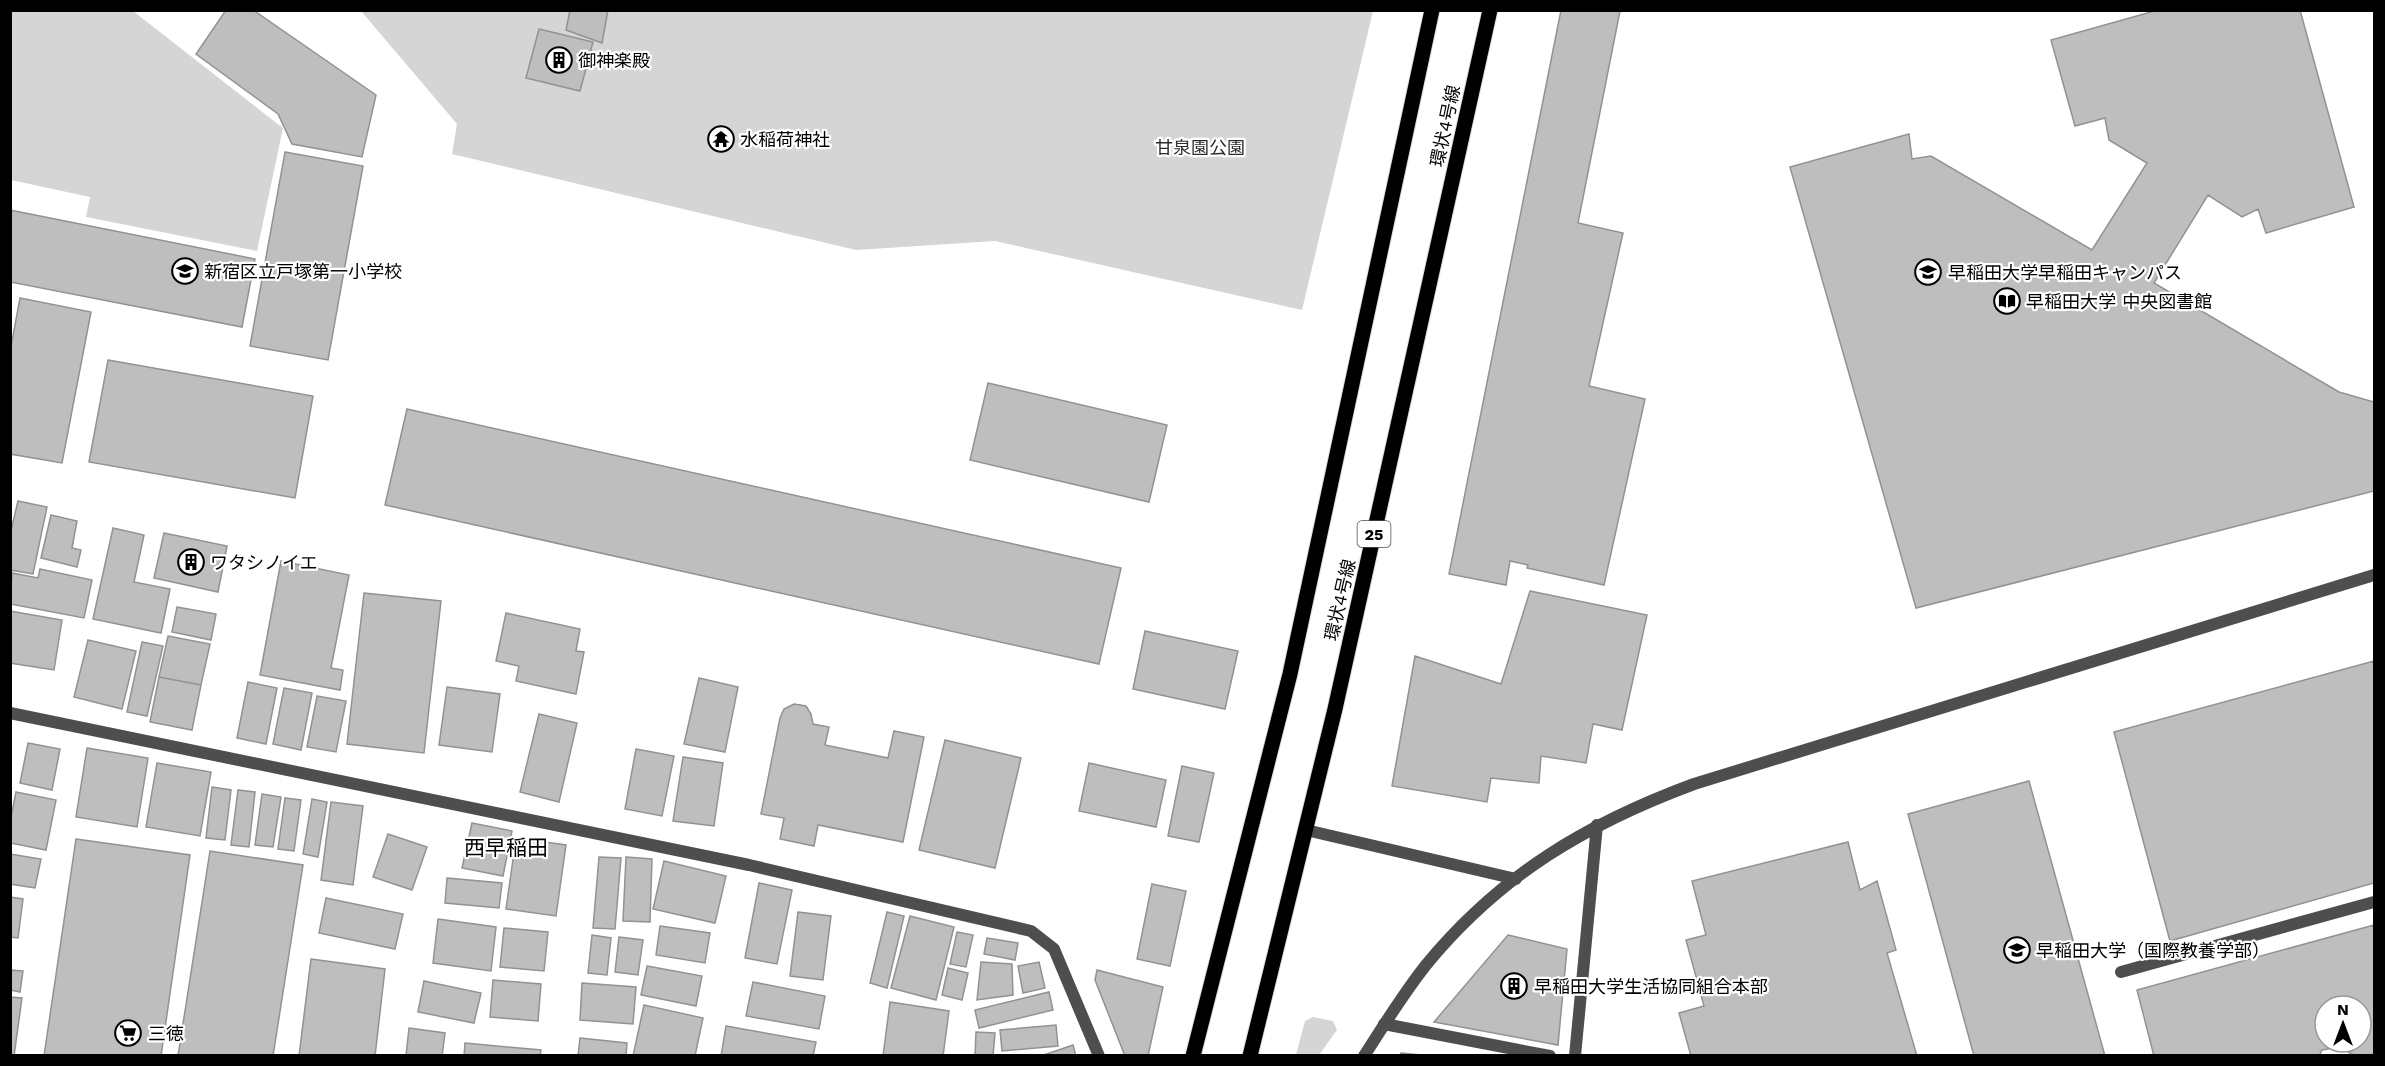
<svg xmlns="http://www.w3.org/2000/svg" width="2385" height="1066" viewBox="0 0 2385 1066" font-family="'Work Sans','Noto Sans JP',sans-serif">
<rect width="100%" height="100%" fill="#fff"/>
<path fill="#d5d5d5" d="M 11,10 L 133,11 L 283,128 L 257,251 L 86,217 L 90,197 L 11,180 Z
M 361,11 L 1373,11 L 1302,310 L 995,241 L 856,250 L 452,154 L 457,124 Z
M 1313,1017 L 1333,1021 L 1337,1030 L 1319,1055 L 1296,1055 L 1305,1021 Z"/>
<path fill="#bebebe" stroke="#929292" stroke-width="1.5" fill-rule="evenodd" d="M 226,10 L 253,10 L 376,95 L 362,157 L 292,144 L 278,114 L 196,54 Z
M 570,10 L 608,10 L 602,43 L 566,30 Z
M 1561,10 L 1620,11 L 1578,223 L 1623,233 L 1589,386 L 1645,399 L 1604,585 L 1527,568 L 1528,565 L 1510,561 L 1506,585 L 1449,574 Z
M 2158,10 L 2300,10 L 2354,207 L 2266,233 L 2258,209 L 2242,217 L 2208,195 L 2154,283 L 2339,392 L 2374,402 L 2374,491 L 1916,608 L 1790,167 L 1909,134 L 1912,159 L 1931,156 L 2092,250 L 2147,163 L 2109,140 L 2105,118 L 2075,126 L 2051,40 Z
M 539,29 L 593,42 L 580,91 L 526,78 Z
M 285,152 L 363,166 L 328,360 L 250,346 Z
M 10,210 L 255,259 L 242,327 L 10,282 Z
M 20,298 L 91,312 L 62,463 L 10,454 L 10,352 Z
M 108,360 L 313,396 L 295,498 L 89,462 Z
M 988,383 L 1167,425 L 1149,502 L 970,460 Z
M 407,409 L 1121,568 L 1099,664 L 385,505 Z
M 18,501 L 47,507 L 33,574 L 10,570 L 10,535 Z
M 51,515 L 77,521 L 72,548 L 81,550 L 77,567 L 41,558 Z
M 113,528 L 144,535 L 134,582 L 170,589 L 161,633 L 93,619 Z
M 164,533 L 227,546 L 218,592 L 154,578 Z
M 281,561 L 349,575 L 331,668 L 343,670 L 340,690 L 260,675 Z
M 40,569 L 92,580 L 84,618 L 10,604 L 12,573 L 38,578 Z
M 1530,591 L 1647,615 L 1622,730 L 1593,724 L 1586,763 L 1541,756 L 1539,783 L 1491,778 L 1487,802 L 1392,786 L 1415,656 L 1501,684 Z
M 364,593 L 441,601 L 424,753 L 347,744 Z
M 177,607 L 216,614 L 211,640 L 172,632 Z
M 10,611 L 62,620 L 54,670 L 10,663 Z
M 506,613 L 580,629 L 576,651 L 584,652 L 576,694 L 516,681 L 519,666 L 496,661 Z
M 1145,631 L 1238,651 L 1225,709 L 1133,689 Z
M 168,636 L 210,644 L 201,685 L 159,677 Z
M 88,640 L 136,651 L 122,709 L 74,697 Z
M 142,642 L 163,646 L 147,716 L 127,712 Z
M 2374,661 L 2374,883 L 2170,941 L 2114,732 Z
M 159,677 L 201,685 L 192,730 L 150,722 Z
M 699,678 L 738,687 L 725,752 L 684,744 Z
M 248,682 L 277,688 L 266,744 L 237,738 Z
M 447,687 L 500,694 L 492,752 L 439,745 Z
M 284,688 L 312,693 L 301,750 L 273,744 Z
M 317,696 L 346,701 L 336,752 L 307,747 Z
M 794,704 L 806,706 L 811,714 L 813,724 L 829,727 L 825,745 L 888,758 L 894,731 L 924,737 L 903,842 L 818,825 L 814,846 L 780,839 L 784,818 L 761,814 L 780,718 L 784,709 Z
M 539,714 L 577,723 L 559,802 L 520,792 Z
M 945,740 L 1021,758 L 995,868 L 919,850 Z
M 28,743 L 60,749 L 52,790 L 20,783 Z
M 87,748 L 148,758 L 137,827 L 76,817 Z
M 636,749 L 674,756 L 662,816 L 625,809 Z
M 683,757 L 723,763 L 714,826 L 673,821 Z
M 157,763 L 211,772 L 200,836 L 146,827 Z
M 1089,763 L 1166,780 L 1156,827 L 1079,811 Z
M 1182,766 L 1214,773 L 1199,842 L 1168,836 Z
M 2029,781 L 2105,1056 L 1974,1056 L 1908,814 Z
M 212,787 L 231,790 L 225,840 L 206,838 Z
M 238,790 L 255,792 L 249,847 L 231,845 Z
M 16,792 L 56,800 L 46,850 L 10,843 L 10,822 Z
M 262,794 L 281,797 L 273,847 L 255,845 Z
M 285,798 L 301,800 L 294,851 L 278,849 Z
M 312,799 L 327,802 L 318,857 L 303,854 Z
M 331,802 L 363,806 L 353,885 L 321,880 Z
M 472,823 L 512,831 L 503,876 L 462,868 Z
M 388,834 L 427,847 L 412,890 L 373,877 Z
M 516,838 L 566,845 L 556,916 L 506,909 Z
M 76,839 L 190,855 L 161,1056 L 44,1056 Z
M 1848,842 L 1860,890 L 1877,881 L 1896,950 L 1887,953 L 1917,1056 L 1691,1056 L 1679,1013 L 1704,1006 L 1686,940 L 1706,935 L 1692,881 Z
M 210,851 L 303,865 L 273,1056 L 178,1056 Z
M 10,854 L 41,859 L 35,888 L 10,884 Z
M 599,857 L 621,858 L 615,929 L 593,928 Z
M 626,857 L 652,859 L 650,922 L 623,921 Z
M 664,861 L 726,876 L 715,923 L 653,909 Z
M 447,878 L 502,883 L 499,908 L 445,903 Z
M 759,883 L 792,890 L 777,964 L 745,958 Z
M 1152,884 L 1186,891 L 1170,966 L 1137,959 Z
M 10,897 L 23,899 L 18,938 L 10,937 Z
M 326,898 L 403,914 L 395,949 L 319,933 Z
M 798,912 L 831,916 L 823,980 L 790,976 Z
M 887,912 L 904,916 L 887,988 L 870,983 Z
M 910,916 L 954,927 L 936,1000 L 891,988 Z
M 438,919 L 496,927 L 491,971 L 433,963 Z
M 2374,925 L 2374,1056 L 2355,1056 L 2340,1047 L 2322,1050 L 2319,1056 L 2154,1056 L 2137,990 ZM 2325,1006 L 2361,1006 L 2361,1042 L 2325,1042 Z
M 660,926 L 710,933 L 705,963 L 656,955 Z
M 504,928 L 548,932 L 544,971 L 500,967 Z
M 957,932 L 973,935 L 966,967 L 950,964 Z
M 592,935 L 611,938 L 607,975 L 588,973 Z
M 1508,935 L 1567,949 L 1558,1045 L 1434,1022 Z
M 619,937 L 643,940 L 638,975 L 615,972 Z
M 987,938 L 1018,943 L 1015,960 L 984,954 Z
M 311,959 L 385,969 L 375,1056 L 299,1056 Z
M 981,962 L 1012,964 L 1013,995 L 977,1000 Z
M 1039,962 L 1045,988 L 1023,993 L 1018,966 Z
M 647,966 L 702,976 L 696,1006 L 641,995 Z
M 948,968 L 968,973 L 962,1000 L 942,995 Z
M 10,970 L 23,971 L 20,992 L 10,990 Z
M 1097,970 L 1163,987 L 1148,1056 L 1125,1056 L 1095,980 Z
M 493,980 L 541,984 L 538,1021 L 490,1017 Z
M 424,981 L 481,993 L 474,1023 L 418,1012 Z
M 753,982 L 825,996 L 819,1029 L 746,1016 Z
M 582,983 L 636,987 L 633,1024 L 580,1020 Z
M 1049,992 L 1053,1010 L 979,1028 L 975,1010 Z
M 10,997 L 22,998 L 14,1056 L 10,1056 Z
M 890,1002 L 949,1011 L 943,1056 L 883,1056 Z
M 644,1005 L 703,1018 L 695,1056 L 633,1056 Z
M 1056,1025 L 1058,1046 L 1002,1051 L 1000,1030 Z
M 726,1026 L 816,1042 L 813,1056 L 721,1056 Z
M 409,1028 L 445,1033 L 442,1056 L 406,1056 Z
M 976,1032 L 995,1033 L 993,1056 L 975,1056 Z
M 580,1038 L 627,1043 L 626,1056 L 578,1056 Z
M 465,1043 L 541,1050 L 540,1056 L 464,1056 Z
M 1073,1045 L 1076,1056 L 1041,1056 Z
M 1401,1053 L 1431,1056 L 1400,1056 Z"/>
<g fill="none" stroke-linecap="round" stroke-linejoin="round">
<g stroke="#dbdbdb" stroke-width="17">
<path id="primary" d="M 1193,1056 L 1290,674 L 1432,10
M 1250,1056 L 1335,709 L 1490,10"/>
</g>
<path stroke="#4e4e4e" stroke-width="12" d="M 2121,972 L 2374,902"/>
<path stroke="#4e4e4e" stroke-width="12" d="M 10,713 L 749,865 L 1031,931 L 1054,949 L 1099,1056
M 1384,1024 L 1550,1056
M 1575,1056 L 1597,825"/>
<path stroke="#4e4e4e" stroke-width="12" d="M 1306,830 L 1516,879
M 1364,1056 C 1384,1025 1403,994 1426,965 C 1500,875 1586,824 1694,784 L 2374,575"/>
<use href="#primary" stroke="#000" stroke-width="15"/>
</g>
<defs>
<g id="building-ring" transform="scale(1.35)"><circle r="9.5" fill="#fff" stroke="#000" stroke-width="1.5"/><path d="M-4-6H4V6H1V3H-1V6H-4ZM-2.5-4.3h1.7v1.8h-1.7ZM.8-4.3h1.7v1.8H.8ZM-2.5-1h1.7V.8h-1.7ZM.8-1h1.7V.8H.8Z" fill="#000"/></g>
<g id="temple-ring" transform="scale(1.35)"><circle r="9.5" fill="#fff" stroke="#000" stroke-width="1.5"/><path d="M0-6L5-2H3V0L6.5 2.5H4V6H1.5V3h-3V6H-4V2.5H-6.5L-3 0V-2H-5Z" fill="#000"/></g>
<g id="school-ring" transform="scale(1.35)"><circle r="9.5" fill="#fff" stroke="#000" stroke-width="1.5"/><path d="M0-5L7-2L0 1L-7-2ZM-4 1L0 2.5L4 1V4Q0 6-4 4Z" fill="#000"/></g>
<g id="university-ring" transform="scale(1.35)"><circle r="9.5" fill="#fff" stroke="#000" stroke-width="1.5"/><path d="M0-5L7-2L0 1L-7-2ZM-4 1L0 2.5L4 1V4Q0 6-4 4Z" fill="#000"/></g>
<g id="library-ring" transform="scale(1.35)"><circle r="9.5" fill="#fff" stroke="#000" stroke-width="1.5"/><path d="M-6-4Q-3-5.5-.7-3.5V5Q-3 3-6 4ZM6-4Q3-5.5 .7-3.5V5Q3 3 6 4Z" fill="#000"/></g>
<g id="supermarket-ring" transform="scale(1.35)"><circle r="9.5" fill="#fff" stroke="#000" stroke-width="1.5"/><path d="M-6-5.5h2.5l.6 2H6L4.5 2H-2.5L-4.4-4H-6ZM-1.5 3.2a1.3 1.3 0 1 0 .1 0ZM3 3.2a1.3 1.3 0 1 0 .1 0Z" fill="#000"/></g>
</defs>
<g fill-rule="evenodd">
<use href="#building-ring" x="559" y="60"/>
<use href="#temple-ring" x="721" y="139"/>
<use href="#school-ring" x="185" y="271"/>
<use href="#university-ring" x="1928" y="272"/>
<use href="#library-ring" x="2007" y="301"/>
<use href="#building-ring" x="191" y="562"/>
<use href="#university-ring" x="2017" y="950"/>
<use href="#building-ring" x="1514" y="986"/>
<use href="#supermarket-ring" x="128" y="1033"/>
</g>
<g text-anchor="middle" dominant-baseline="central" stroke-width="4.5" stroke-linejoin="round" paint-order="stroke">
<rect fill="#fff" stroke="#4c4c4c" stroke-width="1.5" x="1357.5" y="521" width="33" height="26" rx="4.5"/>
<g font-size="16" font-weight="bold" fill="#000">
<text x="1374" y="534">25</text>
</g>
<g font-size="18" fill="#000" stroke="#fff" text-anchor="start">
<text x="578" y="60">御神楽殿</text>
<text x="740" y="139">水稲荷神社</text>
<text x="204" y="271">新宿区立戸塚第一小学校</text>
<text x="1948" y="272">早稲田大学早稲田キャンパス</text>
<text x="2026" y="301">早稲田大学 中央図書館</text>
<text x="210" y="562">ワタシノイエ</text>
<text x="2036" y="950">早稲田大学（国際教養学部）</text>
<text x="1534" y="986">早稲田大学生活協同組合本部</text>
<text x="148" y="1033">三徳</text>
</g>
<g font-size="18" fill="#000" stroke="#fff">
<text transform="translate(1445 126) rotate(-78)">環状4号線</text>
<text transform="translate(1340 600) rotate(-77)">環状4号線</text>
</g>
<g font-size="18" fill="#2c2c2c" stroke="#fff">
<text x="1200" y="147">甘泉園公園</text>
</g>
<g font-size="21" fill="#000" stroke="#fff">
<text x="506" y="847">西早稲田</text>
</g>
</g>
<rect width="2385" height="1066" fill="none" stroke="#000000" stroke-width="24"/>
<g transform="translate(2343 1024)"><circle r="28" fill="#ffffff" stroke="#999999" stroke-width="1.5"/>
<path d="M0-4.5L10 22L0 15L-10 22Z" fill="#000000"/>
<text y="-9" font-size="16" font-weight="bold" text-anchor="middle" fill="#000000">N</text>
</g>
</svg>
